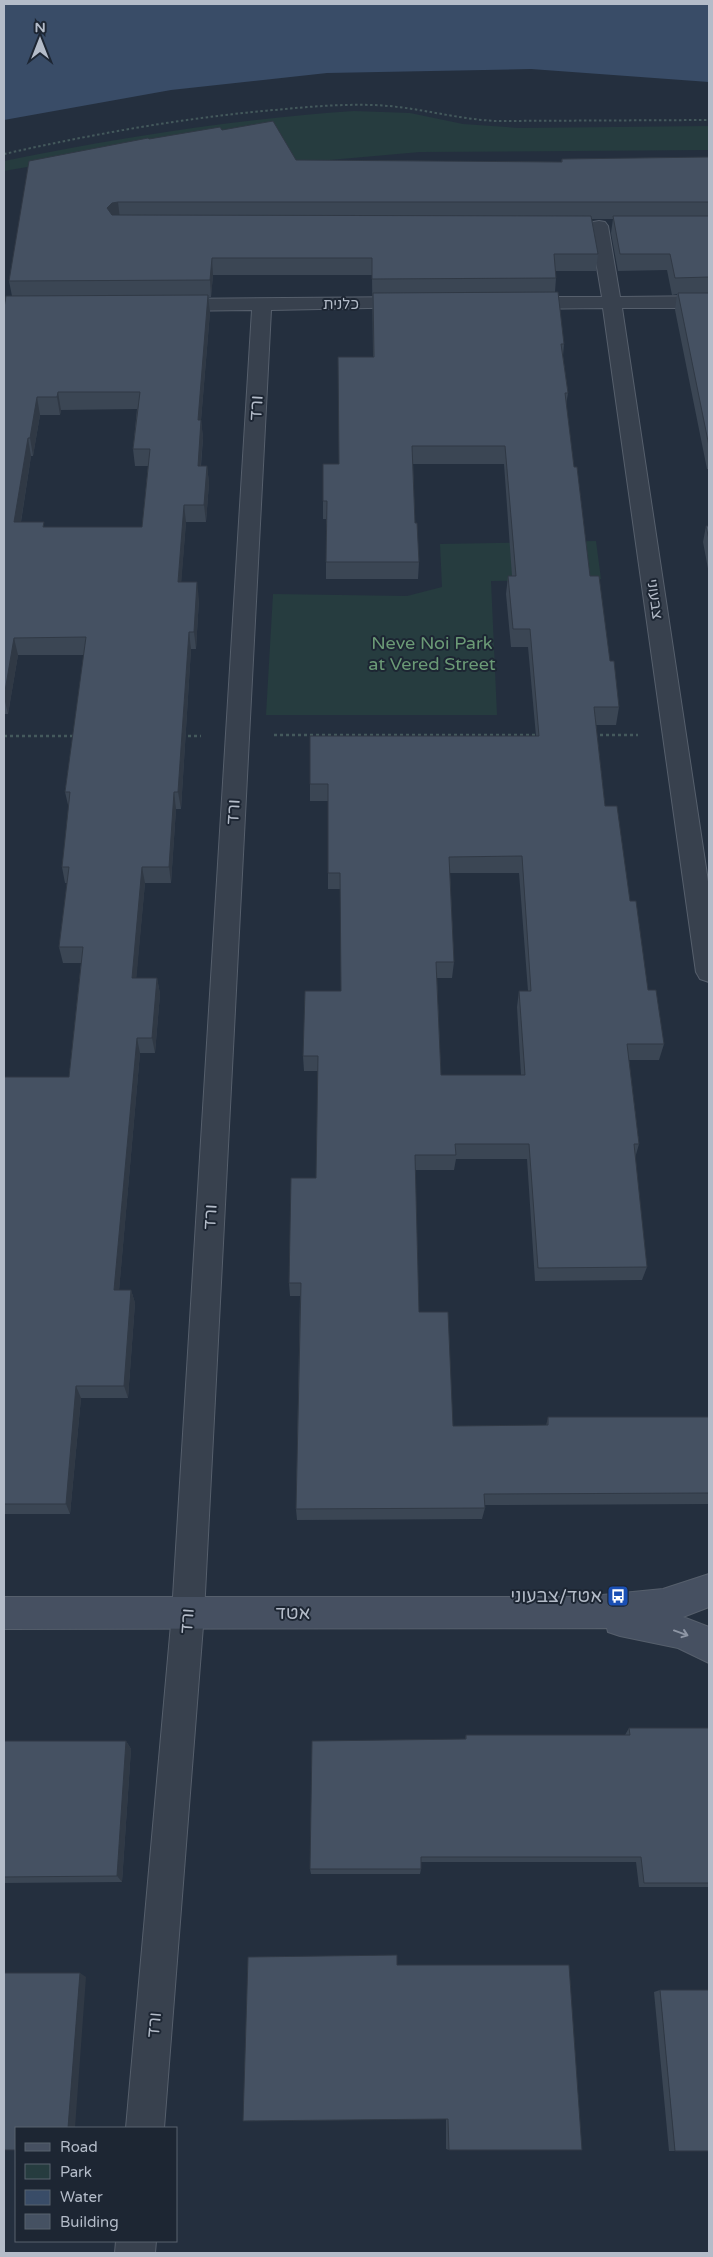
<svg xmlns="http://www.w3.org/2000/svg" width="713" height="2257" viewBox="0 0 713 2257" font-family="'Varela Round','Noto Sans Hebrew',sans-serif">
<rect width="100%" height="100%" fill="#242f3e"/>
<path fill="#263c3f" d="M 354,111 L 410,113 L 463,124 L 519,128 L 709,126 L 709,150 L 420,152 L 296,163 L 279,131 L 218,134 L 4,171 L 4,161 C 120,137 236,119 354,111 Z
M 596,541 L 601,579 L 491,581 L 497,715 L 266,715 L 273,594 L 407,596 L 442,587 L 440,544 Z"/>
<path fill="#394c67" d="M 4,4 L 709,4 L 709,82 L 531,69 L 327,73 L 171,90 L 4,120 Z"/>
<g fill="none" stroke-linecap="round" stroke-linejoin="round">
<g stroke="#565f6c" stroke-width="2">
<path id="street" d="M 599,221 L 605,222 L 608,226 L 620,297 L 709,296 L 709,308 L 622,308 L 709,888 L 709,982 L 700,979 L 696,972 L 603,308 L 523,309 L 516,307 L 514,303 L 516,299 L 523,297 L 602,297 L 590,226 L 593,222 Z
M 410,297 L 417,299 L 419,303 L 417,307 L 271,310 L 204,1613 L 164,2128 L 126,2128 L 172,1613 L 252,310 L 171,311 L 164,309 L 162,305 L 164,301 L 171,299 Z
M 116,2241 L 156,2241 L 155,2253 L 115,2253 Z"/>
</g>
<g stroke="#565f6c" stroke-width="2">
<path id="secondary" d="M 709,1574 L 709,1607 L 683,1617 L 709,1627 L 709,1663 L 678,1648 L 620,1636 L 608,1632 L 607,1628 L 4,1629 L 4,1597 L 582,1597 L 663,1589 Z"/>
</g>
<path stroke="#44595c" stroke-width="2" stroke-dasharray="2.5 2.5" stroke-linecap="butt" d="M 4,154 C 93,134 183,118 274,110 C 306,107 339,104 372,105 C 414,106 454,119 496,121 L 709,120"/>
<path stroke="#44595c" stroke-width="2.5" stroke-dasharray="3 3" stroke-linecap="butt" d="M 274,735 L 538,735
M 594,735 L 638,735
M 4,736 L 76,736
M 182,736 L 201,736"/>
<use href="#street" fill="#38414e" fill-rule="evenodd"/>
<use href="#secondary" fill="#465061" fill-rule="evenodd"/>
</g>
<path fill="#3b4654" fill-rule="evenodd" d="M 222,130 L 296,160 L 561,162 L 562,159 L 709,157 L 709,469 L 707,469 L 675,310 L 677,294 L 672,295 L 667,270 L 618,271 L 611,233 L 613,219 L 592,219 L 598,254 L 596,271 L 555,271 L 556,278 L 555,292 L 564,344 L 563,356 L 568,393 L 566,405 L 574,467 L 590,576 L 610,661 L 619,707 L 616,725 L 596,725 L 605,806 L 630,901 L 648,990 L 664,1044 L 659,1060 L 629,1060 L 639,1144 L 635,1158 L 647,1267 L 642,1280 L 535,1281 L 527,1159 L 456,1159 L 454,1170 L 415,1170 L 419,1312 L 453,1426 L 546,1426 L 548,1417 L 709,1417 L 709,1504 L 484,1505 L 485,1508 L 482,1519 L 297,1520 L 296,1509 L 300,1296 L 290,1296 L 289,1283 L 316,1178 L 318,1071 L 304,1071 L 303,1056 L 341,991 L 341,889 L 328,889 L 328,801 L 310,801 L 310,784 L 536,736 L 528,647 L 511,647 L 506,594 L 508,576 L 512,576 L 504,464 L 413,464 L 415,523 L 419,562 L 418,579 L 326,579 L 326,519 L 323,519 L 323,501 L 339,464 L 373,357 L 372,275 L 213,275 L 211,297 L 209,297 L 210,312 L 201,420 L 203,438 L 201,466 L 207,466 L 209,483 L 206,522 L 186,522 L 181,582 L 199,599 L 196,649 L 191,649 L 181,809 L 176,809 L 171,883 L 145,883 L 136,978 L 157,978 L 160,994 L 155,1053 L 140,1053 L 119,1290 L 131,1290 L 135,1303 L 128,1398 L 81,1398 L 70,1514 L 4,1514 L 4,1077 L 69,1077 L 81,963 L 63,963 L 59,947 L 67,883 L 65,883 L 62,867 L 69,809 L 65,792 L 84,655 L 18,655 L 8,714 L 4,714 L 4,308 L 12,296 L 9,281 L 149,139 ZM 137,409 L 133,449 L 135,466 L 148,466 L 142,527 L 45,527 L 21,522 L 31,456 L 33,456 L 40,415 L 60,415 L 61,410 ZM 450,873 L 519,873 L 528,991 L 519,991 L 517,1007 L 521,1075 L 441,1075 L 437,978 L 452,978 L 454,962 Z
M 706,526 L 709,526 L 709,574 L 703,542 Z
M 629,1728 L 709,1728 L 709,1887 L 639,1887 L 636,1862 L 421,1862 L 421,1869 L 420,1874 L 311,1874 L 310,1869 L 465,1739 L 466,1735 L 625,1735 Z
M 4,1741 L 126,1741 L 131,1749 L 122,1882 L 4,1883 Z
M 397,1965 L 569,1965 L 449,2150 L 446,2149 L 446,2119 Z
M 660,1990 L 675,2151 L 669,2151 L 654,1992 Z"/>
<path fill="#303945" d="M 118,202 L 120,219 L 114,220 L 107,208 L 112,203 Z
M 212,258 L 213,275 L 211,297 L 210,280 Z
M 208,295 L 210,312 L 201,420 L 203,438 L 199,483 L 198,466 L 198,420 Z
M 58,392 L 61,410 L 60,415 L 57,397 Z
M 37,397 L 40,415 L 33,456 L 30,438 Z
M 28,438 L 31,456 L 18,540 L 14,522 Z
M 207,466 L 209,483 L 206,522 L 204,505 Z
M 184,505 L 186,522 L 180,599 L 178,582 Z
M 197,582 L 199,599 L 196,649 L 194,632 Z
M 189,632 L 191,649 L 181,809 L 178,792 Z
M 14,638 L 18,655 L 8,714 L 4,697 Z
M 174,792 L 176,809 L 171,883 L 169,867 Z
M 142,867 L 145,883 L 135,994 L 132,978 Z
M 157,978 L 160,994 L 155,1053 L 152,1038 Z
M 137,1038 L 140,1053 L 118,1303 L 114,1290 Z
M 131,1290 L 135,1303 L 128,1398 L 124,1386 Z
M 76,1386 L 81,1398 L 70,1514 L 66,1504 Z
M 126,1741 L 131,1749 L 122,1882 L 117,1876 Z
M 80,1973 L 86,1977 L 75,2128 L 68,2128 Z"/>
<path fill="#455162" stroke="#303945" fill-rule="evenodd" d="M 273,121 L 296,160 L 562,162 L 562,159 L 709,157 L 709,202 L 118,202 L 112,203 L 107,208 L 112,215 L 591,216 L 598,254 L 554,254 L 556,278 L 372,279 L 372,258 L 212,258 L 210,280 L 9,281 L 29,161 L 148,138 L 149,139 L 220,127 L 222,130 Z
M 613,216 L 709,216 L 709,277 L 675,278 L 670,254 L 620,254 Z
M 558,292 L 564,344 L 561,344 L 568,393 L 565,393 L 574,467 L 577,467 L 590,576 L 599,576 L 610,661 L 614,661 L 619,707 L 594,707 L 605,806 L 617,806 L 630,901 L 636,901 L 648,990 L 656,990 L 664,1044 L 627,1044 L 639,1144 L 634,1144 L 647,1267 L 538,1268 L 529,1144 L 455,1144 L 456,1155 L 415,1155 L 419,1312 L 448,1312 L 453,1426 L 548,1425 L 548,1417 L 709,1417 L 709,1493 L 484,1494 L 485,1508 L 296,1509 L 301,1283 L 289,1283 L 291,1178 L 316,1178 L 318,1056 L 303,1056 L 305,991 L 341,991 L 340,873 L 328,873 L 328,784 L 310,784 L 310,736 L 539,736 L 530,629 L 513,629 L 508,576 L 516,576 L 505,446 L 412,446 L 415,523 L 417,523 L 419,562 L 326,562 L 327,501 L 323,501 L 323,464 L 339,464 L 338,357 L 374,357 L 373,293 ZM 522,856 L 531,991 L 519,991 L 525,1075 L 441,1075 L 436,962 L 454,962 L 449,857 Z
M 678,293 L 709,293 L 709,446 Z
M 208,295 L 198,420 L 201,420 L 198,466 L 207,466 L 204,505 L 184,505 L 178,582 L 197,582 L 194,632 L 189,632 L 178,792 L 174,792 L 169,867 L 142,867 L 132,978 L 157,978 L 152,1038 L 137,1038 L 114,1290 L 131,1290 L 124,1386 L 76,1386 L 66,1504 L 4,1504 L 4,1077 L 69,1077 L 83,947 L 59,947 L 69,867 L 62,867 L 70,792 L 65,792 L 86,637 L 14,638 L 4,697 L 4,308 L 6,296 ZM 58,392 L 140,392 L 133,449 L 150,449 L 142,527 L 43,527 L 44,522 L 14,522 L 28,438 L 30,438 L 37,397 L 57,397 Z
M 706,526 L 709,526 L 709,540 Z
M 629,1728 L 709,1728 L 709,1883 L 644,1883 L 641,1857 L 421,1857 L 421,1869 L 310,1869 L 312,1741 L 466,1739 L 466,1735 L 630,1735 Z
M 4,1741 L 126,1741 L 117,1876 L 4,1877 Z
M 397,1955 L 397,1965 L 569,1965 L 582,2150 L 449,2150 L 448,2119 L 243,2121 L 248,1957 Z
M 4,1973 L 80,1973 L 68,2128 L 16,2128 L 16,2150 L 4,2150 Z
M 660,1990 L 709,1990 L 709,2151 L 675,2151 Z"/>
<defs><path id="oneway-shaft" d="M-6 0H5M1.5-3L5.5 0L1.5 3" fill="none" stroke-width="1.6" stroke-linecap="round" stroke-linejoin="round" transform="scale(1.25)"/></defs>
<use stroke="#8e96a5" href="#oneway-shaft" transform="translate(681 1633) rotate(20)"/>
<defs>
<g id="bus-square" transform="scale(1.125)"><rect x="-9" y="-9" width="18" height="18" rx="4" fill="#1a4fb4" stroke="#1d2633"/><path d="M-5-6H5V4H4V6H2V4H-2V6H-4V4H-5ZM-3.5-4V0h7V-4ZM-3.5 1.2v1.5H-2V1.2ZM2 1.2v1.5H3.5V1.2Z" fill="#fff"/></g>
</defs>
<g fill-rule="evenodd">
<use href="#bus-square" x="618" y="1596"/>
</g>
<g text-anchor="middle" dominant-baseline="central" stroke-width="4" stroke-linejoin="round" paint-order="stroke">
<g font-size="15" fill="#b4bcc9" stroke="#1d2633">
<text x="341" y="304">כלנית</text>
<text transform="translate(655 599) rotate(82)">צבעוני</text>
</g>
<g font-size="18" fill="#b4bcc9" stroke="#1d2633">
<text transform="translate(256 408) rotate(-87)">ורד</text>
<text transform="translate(233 812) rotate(-87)">ורד</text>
<text transform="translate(210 1217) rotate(-87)">ורד</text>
<text x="293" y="1613">אטד</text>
<text transform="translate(187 1621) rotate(-86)">ורד</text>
<text transform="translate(154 2025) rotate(-85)">ורד</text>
</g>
<g font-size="18" fill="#6b9a76" stroke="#1d2633">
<text x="432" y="643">Neve Noi Park<tspan x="432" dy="21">at Vered Street</tspan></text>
</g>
<g font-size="18" fill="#b4bcc9" stroke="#1d2633" text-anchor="end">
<text x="602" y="1596">אטד/צבעוני</text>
</g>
</g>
<rect width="713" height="2257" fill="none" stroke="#b4bcc9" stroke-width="10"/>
<rect x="15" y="2127" width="162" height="115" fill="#1d2633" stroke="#59626f"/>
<rect x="25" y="2143" width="25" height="8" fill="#465061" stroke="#59626f"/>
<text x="60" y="2152" font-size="15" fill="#b4bcc9">Road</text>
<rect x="25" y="2164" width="25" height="15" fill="#263c3f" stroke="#59626f"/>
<text x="60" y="2177" font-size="15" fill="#b4bcc9">Park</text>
<rect x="25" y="2190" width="25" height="15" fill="#394c67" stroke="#59626f"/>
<text x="60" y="2202" font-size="15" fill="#b4bcc9">Water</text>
<rect x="25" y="2214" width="25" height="15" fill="#455162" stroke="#59626f"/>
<text x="60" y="2227" font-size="15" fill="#b4bcc9">Building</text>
<g transform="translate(40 40)" stroke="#1d2633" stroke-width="4" paint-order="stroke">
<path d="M0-4L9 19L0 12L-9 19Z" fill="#b4bcc9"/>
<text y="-8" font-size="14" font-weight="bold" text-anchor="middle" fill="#b4bcc9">N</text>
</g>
</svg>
